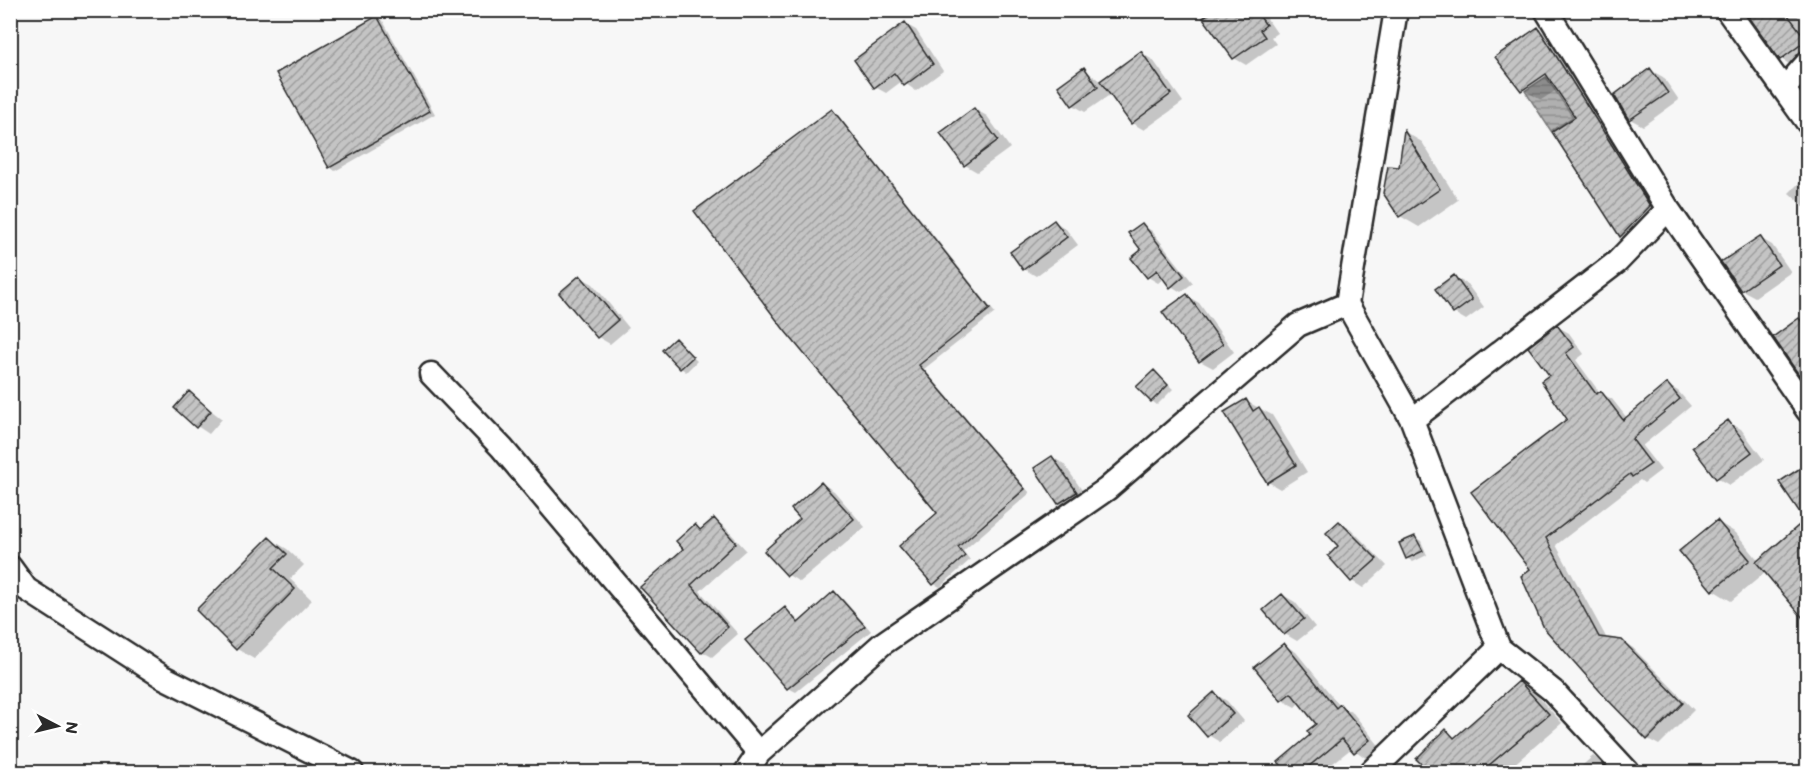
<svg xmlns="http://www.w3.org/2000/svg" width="1818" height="783" viewBox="0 0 1818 783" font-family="Mali,sans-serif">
<defs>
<pattern id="water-rules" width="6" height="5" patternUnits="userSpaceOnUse" patternTransform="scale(1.5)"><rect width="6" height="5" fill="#b0b0b0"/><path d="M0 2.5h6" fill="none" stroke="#8f8f8f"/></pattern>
<pattern id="building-hatch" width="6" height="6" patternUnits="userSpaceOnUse" patternTransform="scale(1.5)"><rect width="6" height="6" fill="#c4c4c4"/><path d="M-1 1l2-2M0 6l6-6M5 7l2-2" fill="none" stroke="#9f9f9f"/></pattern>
</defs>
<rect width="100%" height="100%" fill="#f7f7f7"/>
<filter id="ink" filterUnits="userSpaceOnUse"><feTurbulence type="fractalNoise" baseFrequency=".0167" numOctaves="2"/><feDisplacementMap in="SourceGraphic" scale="12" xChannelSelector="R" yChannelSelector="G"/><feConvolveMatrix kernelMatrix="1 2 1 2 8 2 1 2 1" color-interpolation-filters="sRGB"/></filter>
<g filter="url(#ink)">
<path fill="url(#water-rules)" stroke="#7b7b7b" stroke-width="1.5" d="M 1546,77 L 1573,117 L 1551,131 L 1525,91 Z"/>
<path fill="#0003" d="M 1216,10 L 1261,10 L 1277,33 L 1271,37 L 1276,44 L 1246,65 L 1234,58 Z
M 1484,10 L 1509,10 L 1498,19 Z
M 1746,10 L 1793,10 L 1808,29 L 1808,63 L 1799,70 L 1781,59 Z
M 377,18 L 383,21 L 435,114 L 335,171 L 330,167 Z
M 905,24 L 916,30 L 943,71 L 916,91 L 902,81 L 886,93 L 875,87 Z
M 1538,29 L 1556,40 L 1668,217 L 1640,247 L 1621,236 L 1554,133 L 1577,117 L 1558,89 L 1541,100 L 1522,89 Z
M 1141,53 L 1153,60 L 1183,102 L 1144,130 L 1132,123 L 1111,94 L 1085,112 L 1073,105 L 1084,69 L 1101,82 Z
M 1650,70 L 1663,77 L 1679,100 L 1643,126 L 1630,119 L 1616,95 Z
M 974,109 L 987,116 L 1010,148 L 977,172 L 965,165 Z
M 832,111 L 838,115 L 995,313 L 924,369 L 1030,493 L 963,551 L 970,560 L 940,587 L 934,584 L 939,513 Z
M 1405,132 L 1422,142 L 1458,200 L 1419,227 L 1400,216 L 1400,169 Z
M 1806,176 L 1808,177 L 1806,208 L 1789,193 Z
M 1054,221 L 1066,229 L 1078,245 L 1036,276 L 1024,269 Z
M 1142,225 L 1152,231 L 1193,283 L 1181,292 L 1171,286 L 1164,278 L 1158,283 L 1148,277 Z
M 1760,238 L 1772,245 L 1791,272 L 1755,297 L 1742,290 Z
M 580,277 L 593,284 L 629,328 L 610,344 L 598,337 Z
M 1454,277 L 1467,284 L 1484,307 L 1466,320 L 1454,313 Z
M 1187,296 L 1199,303 L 1234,352 L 1213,368 L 1200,361 Z
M 1799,320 L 1808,325 L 1808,386 L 1775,337 Z
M 1558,327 L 1569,333 L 1584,354 L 1576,360 L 1600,393 L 1612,399 L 1627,418 L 1667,385 L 1678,391 L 1691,406 L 1642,446 L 1661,470 L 1644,483 L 1640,480 L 1556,545 L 1607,639 L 1622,641 L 1633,648 L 1694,710 L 1659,745 L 1648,739 L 1532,570 L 1569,420 L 1551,376 Z
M 675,340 L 697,361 L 686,372 L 681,368 Z
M 1154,372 L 1173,389 L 1157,405 L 1152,401 Z
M 189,393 L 222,419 L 209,434 L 197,426 Z
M 1246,401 L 1272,415 L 1307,472 L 1280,489 L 1268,482 Z
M 1728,422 L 1741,429 L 1764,460 L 1729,485 L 1717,478 Z
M 1052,457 L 1064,464 L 1088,499 L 1072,510 L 1059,503 L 1036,468 Z
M 1808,472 L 1808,621 L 1766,572 L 1731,601 L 1713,590 L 1718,522 L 1736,533 L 1759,561 L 1807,521 Z
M 821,483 L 834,491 L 865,527 L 800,582 L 788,575 L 766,551 L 802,519 Z
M 714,520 L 724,526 L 746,550 L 700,591 L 738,634 L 712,657 L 701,651 L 685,549 L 695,526 L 702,530 Z
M 1340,523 L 1351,529 L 1387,566 L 1363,588 L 1352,581 L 1341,547 Z
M 1415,537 L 1421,541 L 1427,555 L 1413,562 L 1407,558 Z
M 270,539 L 287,549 L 304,565 L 290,579 L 312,600 L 254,659 L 237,649 Z
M 835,593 L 842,598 L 871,631 L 796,692 L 788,688 L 747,640 L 785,608 L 801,623 Z
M 1283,595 L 1295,602 L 1315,627 L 1297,641 L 1285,634 Z
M 1284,645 L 1296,652 L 1340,706 L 1353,713 L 1381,748 L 1367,759 L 1352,748 L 1322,772 L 1290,772 L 1281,762 L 1312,735 L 1318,724 L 1300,702 L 1295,707 L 1282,700 Z
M 1520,683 L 1534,692 L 1562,723 L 1505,772 L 1425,772 L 1446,731 L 1457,738 Z
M 1215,694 L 1227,701 L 1244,721 L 1220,742 L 1208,735 Z
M 1593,756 L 1599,760 L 1611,772 L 1575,772 Z"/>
<path fill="url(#building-hatch)" stroke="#2b2b2b" stroke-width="1.5" d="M 1213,10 L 1255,10 L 1266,25 L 1260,30 L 1265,37 L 1233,59 L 1203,18 Z
M 1744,10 L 1784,10 L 1807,40 L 1780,60 Z
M 377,16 L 430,111 L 329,168 L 276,73 Z
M 905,22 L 933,64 L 904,86 L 894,73 L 874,88 L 854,60 Z
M 1538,27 L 1650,206 L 1620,237 L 1552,132 L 1575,117 L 1546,74 L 1521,91 L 1495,57 Z
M 1141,51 L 1171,94 L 1131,124 L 1100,81 Z
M 1084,67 L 1098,87 L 1072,106 L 1058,86 Z
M 1650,68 L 1668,93 L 1629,120 L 1614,95 Z
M 974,108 L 998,140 L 964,166 L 940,133 Z
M 832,109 L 990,309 L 919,365 L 1025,489 L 958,547 L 965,556 L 933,585 L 899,546 L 937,513 L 785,331 L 694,211 Z
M 1404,130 L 1440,189 L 1399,217 L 1383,193 L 1388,166 L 1399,167 Z
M 1054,220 L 1067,237 L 1023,270 L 1010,252 Z
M 1142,223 L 1184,276 L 1170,288 L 1157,270 L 1147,278 L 1131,258 L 1141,250 L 1128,233 Z
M 1760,236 L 1779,265 L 1741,291 L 1721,262 Z
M 580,275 L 618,320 L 597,338 L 559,293 Z
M 1454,275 L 1472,300 L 1453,314 L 1435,289 Z
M 1187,294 L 1223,344 L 1199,362 L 1162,312 Z
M 1799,318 L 1808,330 L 1808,370 L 1799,375 L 1773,337 Z
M 1557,325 L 1574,347 L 1566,353 L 1596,394 L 1601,391 L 1623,420 L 1667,383 L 1680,399 L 1632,439 L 1651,464 L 1632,477 L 1630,474 L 1546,538 L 1599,637 L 1622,640 L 1683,703 L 1647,740 L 1606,698 L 1544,628 L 1521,576 L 1530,569 L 1471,492 L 1567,419 L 1541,381 L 1549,375 L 1528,347 Z
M 675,338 L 693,357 L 680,369 L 662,350 Z
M 1154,370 L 1168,385 L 1151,402 L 1136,387 Z
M 189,391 L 211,411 L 196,428 L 174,408 Z
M 1246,399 L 1253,411 L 1259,407 L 1296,465 L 1267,483 L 1224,412 Z
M 1728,420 L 1752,452 L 1716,479 L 1692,447 Z
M 1052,456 L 1077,492 L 1058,504 L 1034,468 Z
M 1808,463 L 1808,624 L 1756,562 L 1805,520 L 1779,482 Z
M 821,482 L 854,519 L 787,576 L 764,551 L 800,519 L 791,509 Z
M 714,518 L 736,543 L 691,585 L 728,627 L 701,653 L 640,587 L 683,549 L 676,541 L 695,524 L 700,530 Z
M 1717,520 L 1750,560 L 1712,591 L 1679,551 Z
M 1339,521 L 1377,559 L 1351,582 L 1328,556 L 1338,546 L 1326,533 Z
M 1415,536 L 1423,551 L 1406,559 L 1399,543 Z
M 269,537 L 287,554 L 273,568 L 295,589 L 236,650 L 196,610 Z
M 834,591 L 865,626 L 787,689 L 745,640 L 785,607 L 798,623 Z
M 1282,594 L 1304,619 L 1284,635 L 1263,610 Z
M 1284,643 L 1336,708 L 1340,704 L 1370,740 L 1354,753 L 1342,739 L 1302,772 L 1288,772 L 1278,762 L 1310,735 L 1307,731 L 1316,724 L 1291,693 L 1281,701 L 1254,667 Z
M 1519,681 L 1549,714 L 1481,772 L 1430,772 L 1416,759 L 1446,729 L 1454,738 Z
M 1214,692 L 1233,714 L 1207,737 L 1188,715 Z"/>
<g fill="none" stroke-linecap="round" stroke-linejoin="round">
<g stroke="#2b2b2b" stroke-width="27">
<path id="minor" d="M 1546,10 L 1668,209 L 1808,411
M 1727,10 L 1808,123
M 1784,89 L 1808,62
M 431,374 L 502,448 L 759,753
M 1412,420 L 1617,262 L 1668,209
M 10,567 L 26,589 L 163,677 L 352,772
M 1499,648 L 1553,691 L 1628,772
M 746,772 L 759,753 L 882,644 L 1107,489 L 1298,325 L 1347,304
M 1371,772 L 1499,648 L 1412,420 L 1347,304 L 1396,10"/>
</g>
<use href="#minor" stroke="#fff" stroke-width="22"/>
</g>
</g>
<rect width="1818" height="783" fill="none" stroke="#fff" stroke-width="36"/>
<rect x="18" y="18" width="1782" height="747" fill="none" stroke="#2b2b2b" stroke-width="2" filter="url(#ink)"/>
<g transform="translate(57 726) rotate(97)" stroke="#ffffff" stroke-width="4.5" paint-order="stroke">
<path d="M0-4.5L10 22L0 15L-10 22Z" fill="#2b2b2b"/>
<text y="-9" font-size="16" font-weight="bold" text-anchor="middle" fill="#2b2b2b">N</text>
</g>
</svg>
